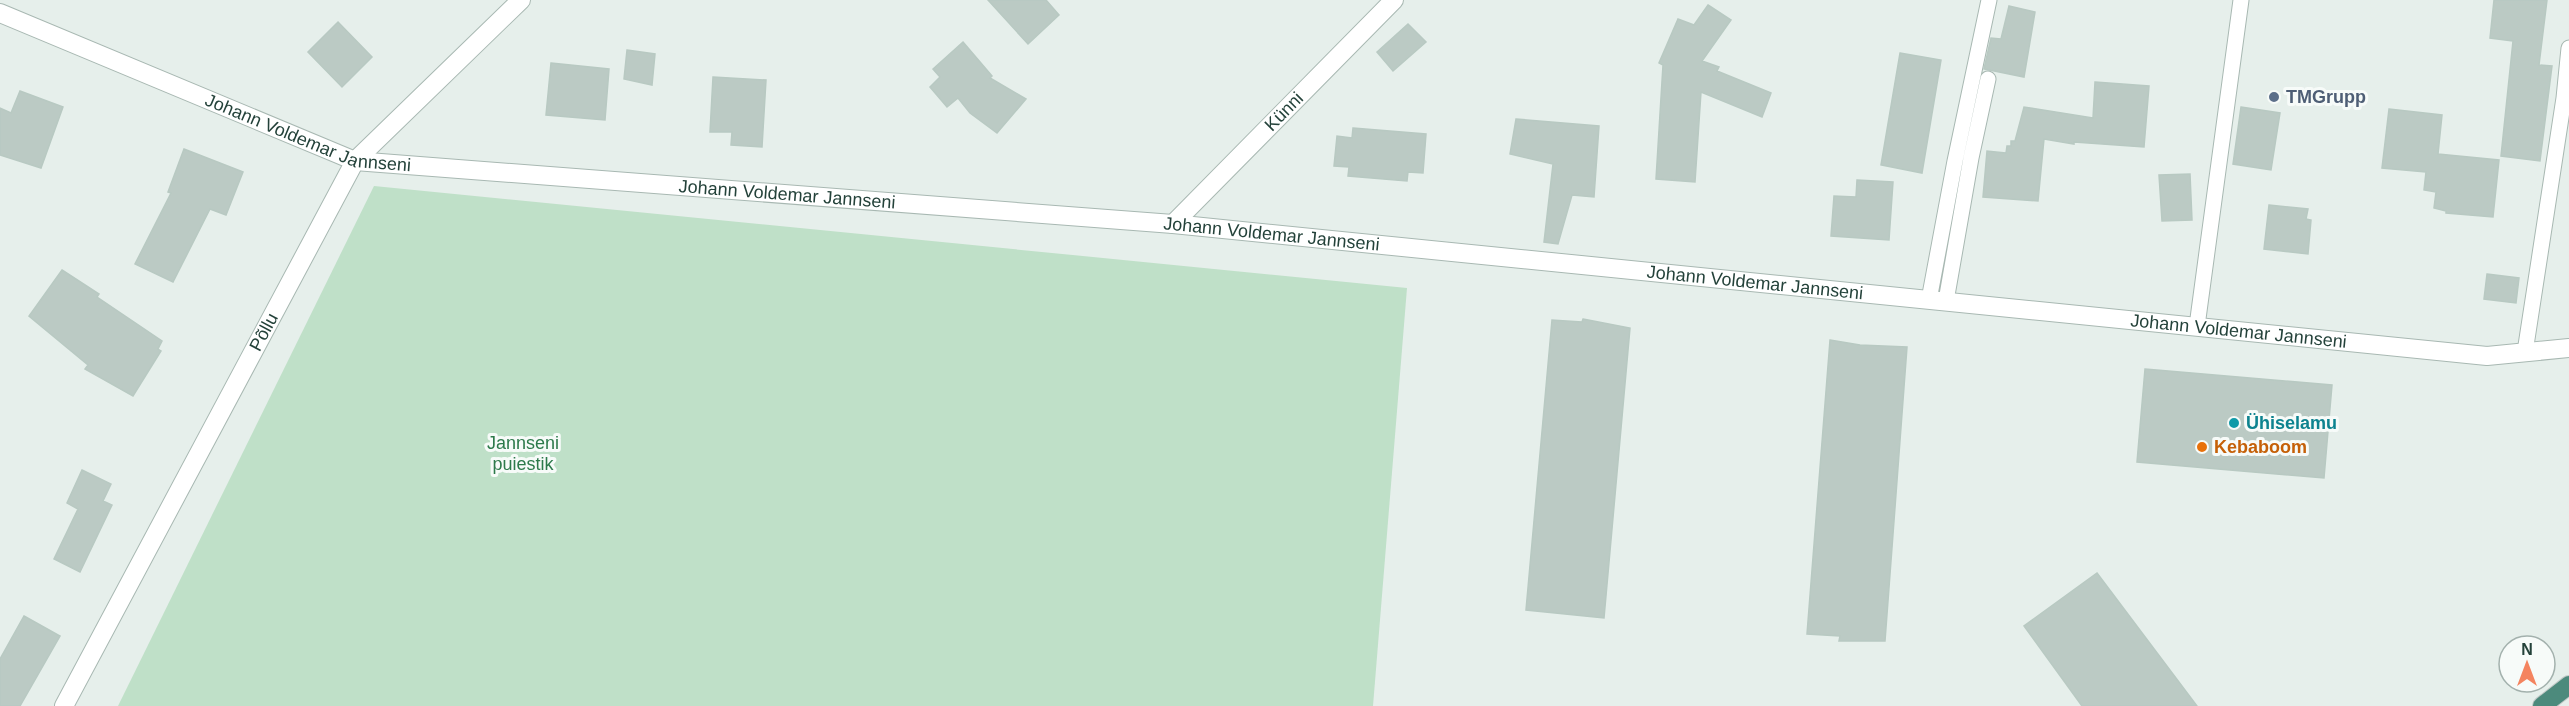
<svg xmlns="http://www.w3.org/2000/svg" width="2569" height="706" viewBox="0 0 2569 706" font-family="Arial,sans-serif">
<rect width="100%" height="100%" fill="#e6efeb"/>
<path fill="#bfe0c8" d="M 374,186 L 1407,288 L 1373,706 L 118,706 Z"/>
<path fill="#bbcac4" stroke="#b8c9c2" stroke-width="1.5" d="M 988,0 L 1046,0 L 1059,15 L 1028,44 Z
M 2494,0 L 2547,0 L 2539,65 L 2552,66 L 2540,161 L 2501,156 L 2513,41 L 2490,38 Z
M 1708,5 L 1731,20 L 1702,61 L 1719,67 L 1717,71 L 1771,93 L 1762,117 L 1701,92 L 1695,182 L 1656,179 L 1663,65 L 1659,63 L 1678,19 L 1694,25 Z
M 2009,6 L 2035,12 L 2024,77 L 1984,69 L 1991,38 L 2001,39 Z
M 338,22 L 372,57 L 342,87 L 308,52 Z
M 1408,24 L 1426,42 L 1393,71 L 1377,52 Z
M 963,42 L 992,76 L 990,78 L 1026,99 L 997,133 L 970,113 L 958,98 L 947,107 L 930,87 L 940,77 L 933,69 Z
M 627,50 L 655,54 L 652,85 L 624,79 Z
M 1900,53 L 1941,60 L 1922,173 L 1881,165 Z
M 551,63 L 609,69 L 605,120 L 546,115 Z
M 713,77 L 766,80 L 762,147 L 731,145 L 732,132 L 710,132 Z
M 2095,82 L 2149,86 L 2144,147 L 2074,142 L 2074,144 L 2044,139 L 2038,201 L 1983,197 L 1987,151 L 2006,153 L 2007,146 L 2011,146 L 2011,141 L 2015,141 L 2024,107 L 2093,118 Z
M 20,91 L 63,107 L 41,168 L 0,155 L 0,108 L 11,113 Z
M 2241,107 L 2280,113 L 2271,170 L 2233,164 Z
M 2389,109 L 2442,115 L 2438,154 L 2499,160 L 2493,217 L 2446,213 L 2446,211 L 2434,208 L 2436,192 L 2424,190 L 2426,172 L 2382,168 Z
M 1516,119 L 1599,126 L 1594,197 L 1572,195 L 1558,244 L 1544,242 L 1553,164 L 1510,154 Z
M 1353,128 L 1426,134 L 1423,173 L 1408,172 L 1407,181 L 1348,176 L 1349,167 L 1334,166 L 1337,136 L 1352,138 Z
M 184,149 L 243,172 L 226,215 L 210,209 L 173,282 L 135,264 L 171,193 L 168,192 Z
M 2190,174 L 2192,220 L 2162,221 L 2159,175 Z
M 1857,180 L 1893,182 L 1889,240 L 1831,236 L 1834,196 L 1856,197 Z
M 2269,205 L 2308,209 L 2306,219 L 2311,220 L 2308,254 L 2264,249 Z
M 62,270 L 99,294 L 97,297 L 162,341 L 158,349 L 161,351 L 133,396 L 85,369 L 88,365 L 29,316 Z
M 2487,274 L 2519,278 L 2516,303 L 2484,299 Z
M 1583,319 L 1630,328 L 1604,618 L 1526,610 L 1552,320 L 1582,322 Z
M 1830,340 L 1860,345 L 1907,347 L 1885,641 L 1839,641 L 1840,636 L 1807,634 Z
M 2145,369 L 2332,385 L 2324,478 L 2137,462 Z
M 82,470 L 111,484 L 103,501 L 112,505 L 80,572 L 54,559 L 78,509 L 67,503 Z
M 2097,573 L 2197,706 L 2082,706 L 2024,626 Z
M 24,616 L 60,636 L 20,706 L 0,706 L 0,659 Z"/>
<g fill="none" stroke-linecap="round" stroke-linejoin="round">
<g stroke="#a8b8b2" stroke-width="17">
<path id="service" d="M 1929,300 L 1955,161 L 1989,0
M 1946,301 L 1971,158 L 1988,79
M 2197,326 L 2241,0
M 2525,352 L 2564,98 L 2569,48"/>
</g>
<g stroke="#a8b8b2" stroke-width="20">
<g id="minor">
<path id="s1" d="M 0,13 L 355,161 L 1173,224 L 2487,356 L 2569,348"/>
<path id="s2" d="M 1173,224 L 1394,0"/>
<path id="s3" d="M 64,706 L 355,161 L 521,0"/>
</g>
</g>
<g stroke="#c2cac8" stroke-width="20">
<path id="trunk" d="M 2542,706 L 2569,685"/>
</g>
<use href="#service" stroke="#fff" stroke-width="15"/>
<use href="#minor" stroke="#fff" stroke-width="18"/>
<use href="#trunk" stroke="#4c8a7c" stroke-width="18"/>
</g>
<circle fill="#5c6f8a" stroke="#f7fbf9" stroke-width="2" cx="2274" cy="97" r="6"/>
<circle fill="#0f9aa8" stroke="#f7fbf9" stroke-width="2" cx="2234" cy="423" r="6"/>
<circle fill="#e8710a" stroke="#f7fbf9" stroke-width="2" cx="2202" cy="447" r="6"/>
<g text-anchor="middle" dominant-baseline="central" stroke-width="6" stroke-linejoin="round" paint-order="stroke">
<g font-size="18" font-weight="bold" fill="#4e5e75" stroke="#f7fbf9" text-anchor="start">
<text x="2286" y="97">TMGrupp</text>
</g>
<g font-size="18" fill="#24423a" stroke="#f7fbf9">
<text stroke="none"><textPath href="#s2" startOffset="158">Künni</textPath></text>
<text stroke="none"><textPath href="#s1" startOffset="332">Johann Voldemar Jannseni</textPath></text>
<text stroke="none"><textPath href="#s1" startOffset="818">Johann Voldemar Jannseni</textPath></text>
<text stroke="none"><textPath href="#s1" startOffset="1304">Johann Voldemar Jannseni</textPath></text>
<text stroke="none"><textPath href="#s1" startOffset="1790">Johann Voldemar Jannseni</textPath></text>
<text stroke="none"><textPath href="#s1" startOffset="2276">Johann Voldemar Jannseni</textPath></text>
<text stroke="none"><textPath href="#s3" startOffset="424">Põllu</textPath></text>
</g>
<g font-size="18" font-weight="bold" fill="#0d838f" stroke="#f7fbf9" text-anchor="start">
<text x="2246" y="423">Ühiselamu</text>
</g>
<g font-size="18" fill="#2d7a4b" stroke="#f7fbf9">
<text x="523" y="443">Jannseni<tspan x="523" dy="21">puiestik</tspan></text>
</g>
<g font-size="18" font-weight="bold" fill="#c56008" stroke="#f7fbf9" text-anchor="start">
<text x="2214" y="447">Kebaboom</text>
</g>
</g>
<g transform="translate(2527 664)"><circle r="28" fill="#f7fbf9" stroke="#a3b1ad" stroke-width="1.5"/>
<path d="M0-4.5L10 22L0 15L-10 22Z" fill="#f4845f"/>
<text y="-9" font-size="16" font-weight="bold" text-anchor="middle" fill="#24423a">N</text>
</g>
</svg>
